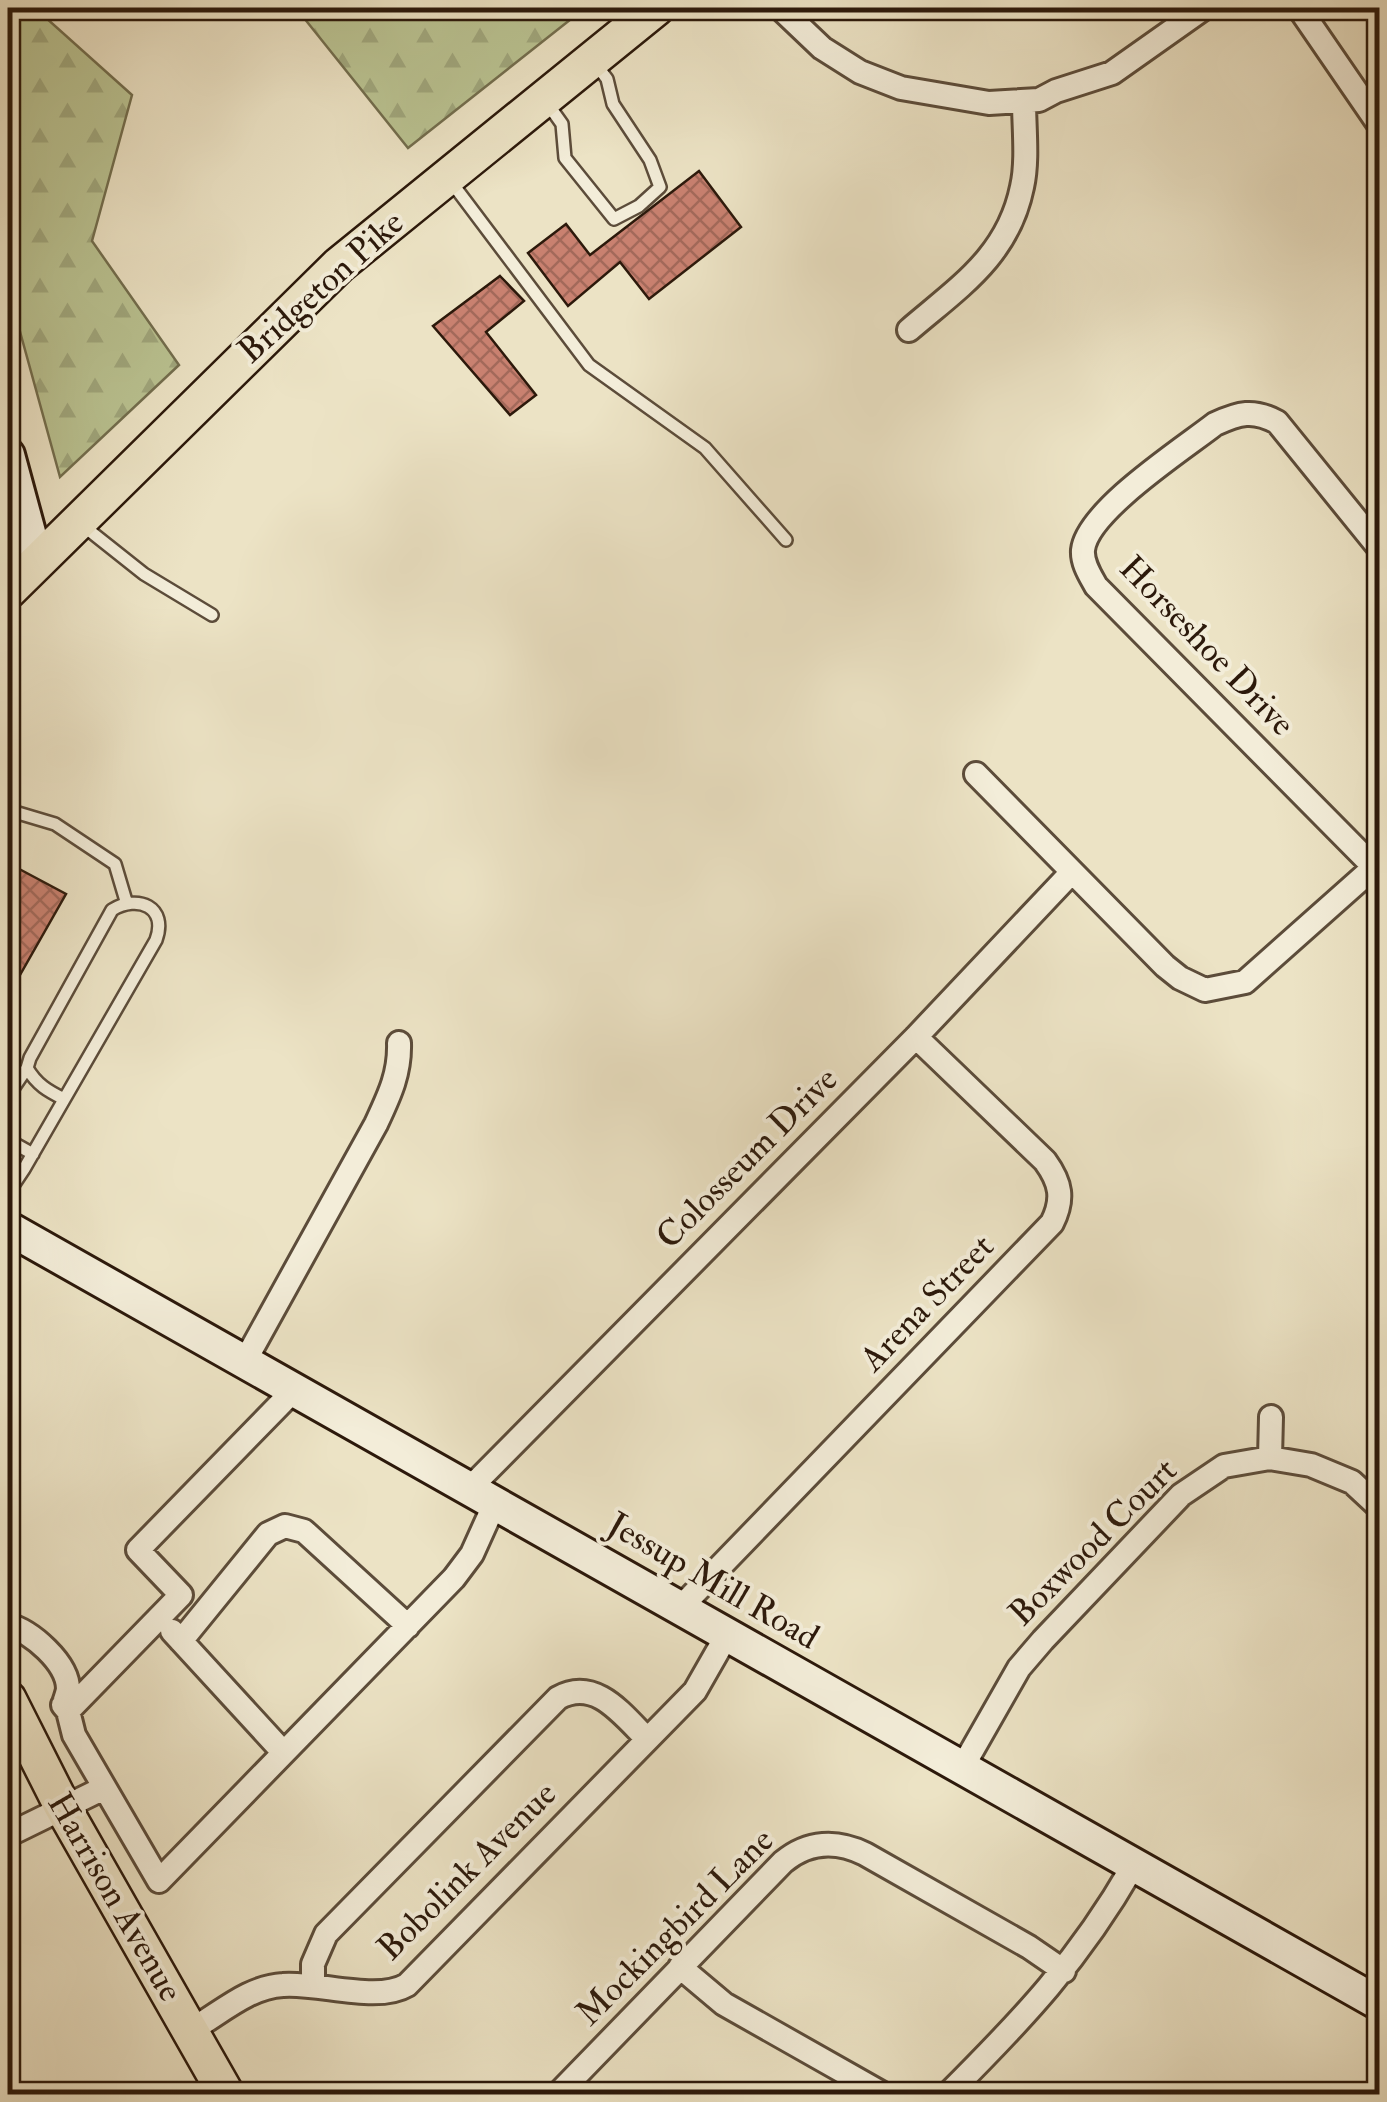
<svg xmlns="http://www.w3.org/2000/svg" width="1387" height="2102" viewBox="0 0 1387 2102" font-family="'IM FELL Double Pica',serif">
<defs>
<pattern id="forest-firs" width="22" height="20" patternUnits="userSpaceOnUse" patternTransform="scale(2.5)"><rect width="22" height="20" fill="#bac392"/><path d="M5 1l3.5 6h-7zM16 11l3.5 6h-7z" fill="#a0a77d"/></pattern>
<pattern id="building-cross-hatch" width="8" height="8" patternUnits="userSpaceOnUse" patternTransform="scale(2.5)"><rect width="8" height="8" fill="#c98170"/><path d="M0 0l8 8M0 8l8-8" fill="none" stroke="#a3695a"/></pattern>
</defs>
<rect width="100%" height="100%" fill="#ece3c5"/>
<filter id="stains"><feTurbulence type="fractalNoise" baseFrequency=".002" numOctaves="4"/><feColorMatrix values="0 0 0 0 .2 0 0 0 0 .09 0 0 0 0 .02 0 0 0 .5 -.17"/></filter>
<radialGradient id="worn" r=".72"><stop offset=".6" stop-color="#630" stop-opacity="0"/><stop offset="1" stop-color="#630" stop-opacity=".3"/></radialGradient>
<path fill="url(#forest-firs)" stroke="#736e4e" stroke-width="2.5" d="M 8,8 L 35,8 L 132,95 L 92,241 L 179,365 L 60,477 L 8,288 Z
M 296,8 L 585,8 L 408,148 Z"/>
<path fill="url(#building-cross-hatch)" stroke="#2c190b" stroke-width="2.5" d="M 699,171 L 741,227 L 649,299 L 620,262 L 568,306 L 528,253 L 566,224 L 590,255 Z
M 500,276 L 524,301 L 486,332 L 536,395 L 510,415 L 433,326 Z
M 8,863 L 66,894 L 8,996 Z"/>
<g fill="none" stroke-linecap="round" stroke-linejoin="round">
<g stroke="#5c4c3a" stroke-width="16">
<path id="lane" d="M 547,103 L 562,124 L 565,158 L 614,219 L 639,206 L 660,187 L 650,160 L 613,104 L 607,79 L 594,62
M 449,179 L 589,365 L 705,448 L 786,540
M 81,524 L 144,574 L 212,615
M 8,810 L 55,824 L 115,864 L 126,901
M 8,1096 L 27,1068
M 8,1140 L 33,1154
M 8,1193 L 24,1169 L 156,940 C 168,907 138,894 112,910 L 30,1058 L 27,1068 C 37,1085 48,1091 64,1099"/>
</g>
<g stroke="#5c4c3a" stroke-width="28">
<path id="street" d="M 780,8 L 822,48 L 860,72 L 901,88 L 989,103 L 1039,100 L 1056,91 L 1112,73 L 1204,8
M 1299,8 L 1380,126
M 909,330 C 959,287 1008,256 1022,187 C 1028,161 1024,128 1024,101
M 976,774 L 1165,966 L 1180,978 L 1205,990 L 1245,982 L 1380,862
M 1374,867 L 1096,586 C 1090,575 1082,563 1083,550 C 1087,511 1183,449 1215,424 C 1239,413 1253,409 1277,422 L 1380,549
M 245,1361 L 376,1124 C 389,1096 400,1074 399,1043
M 1270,1458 L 1271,1417
M 469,1489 L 916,1037 L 1071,873
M 680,1608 L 1052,1223 C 1064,1199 1061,1183 1045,1161 L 916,1037
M 8,1625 C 31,1631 68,1663 68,1689 C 68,1691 64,1704 63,1705 L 68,1711 L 74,1735 L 159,1881 L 454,1578 L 472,1554 L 495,1503
M 172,1631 L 283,1752
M 181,1641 L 268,1534 L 285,1526 L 304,1531 L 408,1626
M 68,1711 L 181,1595 L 138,1550 L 295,1389
M 962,1768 L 1019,1668 L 1043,1640 L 1181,1495 L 1224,1466 L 1270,1458 L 1311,1465 L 1352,1482 L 1380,1508
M 8,1835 L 104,1788
M 680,1967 L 724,2004 L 883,2094
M 313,1986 L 313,1964 L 326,1934 L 558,1698 C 595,1677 622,1714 647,1739
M 191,2030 C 221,2013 248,1987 283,1985 C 319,1982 377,2003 407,1985 L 695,1691 L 727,1635
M 558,2094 L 783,1862 C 808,1841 837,1840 865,1854 L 1029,1947 L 1064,1971
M 948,2094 C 1024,2018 1079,1960 1133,1866"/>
</g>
<g stroke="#2c190b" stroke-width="38">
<path id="secondary" d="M 8,455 L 37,562
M 8,1228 L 1380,2004"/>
</g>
<g stroke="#2c190b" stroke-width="40">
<path id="primary" d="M 8,591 L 339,265 L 656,8
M 8,1699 L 62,1806 L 226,2094"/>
</g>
<use href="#lane" stroke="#f3edd9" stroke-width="11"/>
<use href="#street" stroke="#f3edd9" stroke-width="22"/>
<use href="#secondary" stroke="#f3edd9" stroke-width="32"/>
<use href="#primary" stroke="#ece3c5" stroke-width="35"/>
</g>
<g text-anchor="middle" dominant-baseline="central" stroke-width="8" stroke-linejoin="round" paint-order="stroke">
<g font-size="35" fill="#2c190b" stroke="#f3edd9">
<text transform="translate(321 287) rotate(-42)">Bridgeton Pike</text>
<text transform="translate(1207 646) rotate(46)">Horseshoe Drive</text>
<text transform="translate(747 1158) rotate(-45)">Colosseum Drive</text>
<text transform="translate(927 1303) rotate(-46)">Arena Street</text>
<text transform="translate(1093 1542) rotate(-45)">Boxwood Court</text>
<text transform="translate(713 1581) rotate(30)">Jessup Mill Road</text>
<text transform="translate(467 1871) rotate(-45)">Bobolink Avenue</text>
<text transform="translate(115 1897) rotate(60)">Harrison Avenue</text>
<text transform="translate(675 1927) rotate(-45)">Mockingbird Lane</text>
</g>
</g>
<rect width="1387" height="2102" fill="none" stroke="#ece3c5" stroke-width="40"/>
<rect x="10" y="10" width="1367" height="2082" fill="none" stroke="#2c190b" stroke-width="5"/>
<rect x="20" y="20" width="1347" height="2062" fill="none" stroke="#2c190b" stroke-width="2.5"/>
<rect width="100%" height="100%" filter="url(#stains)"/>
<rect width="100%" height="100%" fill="url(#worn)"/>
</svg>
